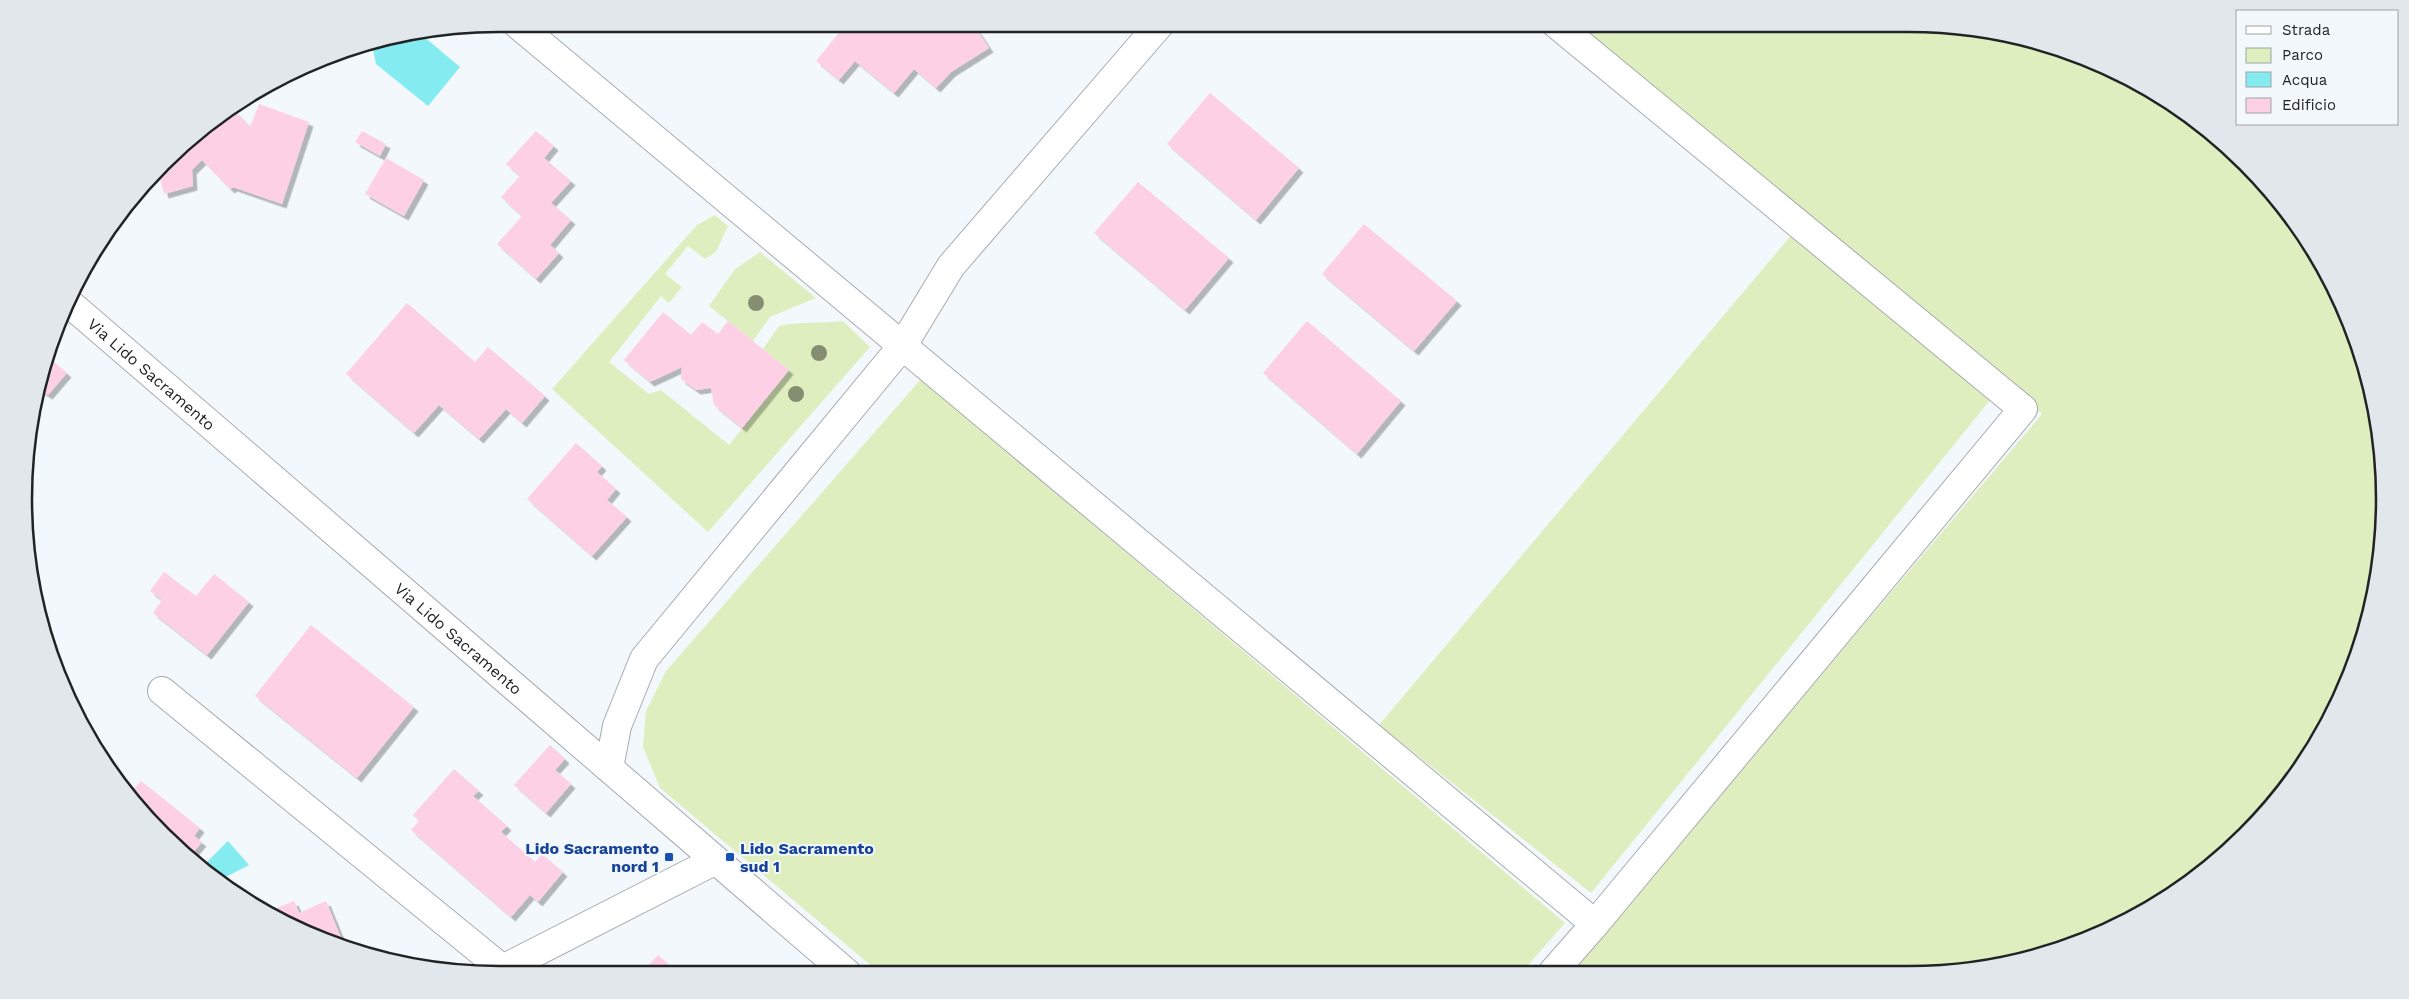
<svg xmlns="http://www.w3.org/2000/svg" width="2409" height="999" viewBox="0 0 2409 999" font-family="'Work Sans',sans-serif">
<defs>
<filter id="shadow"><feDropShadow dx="4.5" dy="4.5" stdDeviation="0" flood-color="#0004"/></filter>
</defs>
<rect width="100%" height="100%" fill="#f3f8fc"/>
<path fill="#dfeebf" d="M 1569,24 L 1909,24 L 2062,49 L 2147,87 L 2223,142 L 2287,210 L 2336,289 L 2369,376 L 2384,468 L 2381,561 L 2360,652 L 2305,764 L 2223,857 L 2120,926 L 1972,971 L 1570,972 L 2042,414 Z
M 715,215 L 728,226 L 716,252 L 705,259 L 688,246 L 665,274 L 682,287 L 669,303 L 661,296 L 609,362 L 649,394 L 661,390 L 729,445 L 789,370 L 763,349 L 779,326 C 800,321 822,324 843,321 L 870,347 L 708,532 L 552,389 L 697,225 Z
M 1793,233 L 1995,394 L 1591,893 L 1379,725 Z
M 760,252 L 816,298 L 770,317 L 753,341 L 709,306 L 735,269 Z
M 921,379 L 1565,923 L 1522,972 L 881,974 L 660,788 L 643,747 L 646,711 L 666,671 Z"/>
<path fill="#84ebf1" d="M 423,36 L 460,67 L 428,106 L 376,64 L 372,45 Z
M 228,841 L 249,865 L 218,881 L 210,877 L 201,868 Z"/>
<path fill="#fdd0e6" filter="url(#shadow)" d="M 846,24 L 973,24 L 989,48 L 951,72 L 936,88 L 914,69 L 894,93 L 855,61 L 839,80 L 816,61 Z
M 1210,93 L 1299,168 L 1256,220 L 1167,144 Z
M 259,104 L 309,122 L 282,204 L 233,187 L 230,189 L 202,160 L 192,170 L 193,186 L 164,194 L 159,175 L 186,142 L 232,108 L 250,127 Z
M 362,131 L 386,144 L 380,156 L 355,142 Z
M 536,131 L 554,146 L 544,158 L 571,181 L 551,203 L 571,220 L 550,245 L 559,253 L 536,279 L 497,244 L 522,216 L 501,197 L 520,176 L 506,164 Z
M 386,158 L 424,180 L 404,216 L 365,194 Z
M 1138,182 L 1229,258 L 1185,310 L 1094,233 Z
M 1364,224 L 1457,301 L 1414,351 L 1322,274 Z
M 407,303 L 475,362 L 488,347 L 545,396 L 522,423 L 506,409 L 479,439 L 439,405 L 414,433 L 346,374 Z
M 663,312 L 691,335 L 702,322 L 718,334 L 728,321 L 789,370 L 742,428 L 714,405 L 711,388 L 696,390 L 681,379 L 682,367 L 650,382 L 624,360 Z
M 1307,321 L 1401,401 L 1357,454 L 1263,373 Z
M 47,356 L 67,373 L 48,395 L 39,389 Z
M 576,443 L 602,466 L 597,472 L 616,489 L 607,500 L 627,517 L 592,556 L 527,499 Z
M 164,572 L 196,596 L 214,574 L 249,602 L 207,655 L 153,613 L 162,600 L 150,591 Z
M 311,625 L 414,707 L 357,778 L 255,696 Z
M 550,745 L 565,759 L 555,770 L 571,784 L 546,813 L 514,785 Z
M 454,769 L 479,791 L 473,796 L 507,826 L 501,832 L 535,862 L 542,854 L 563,872 L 538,902 L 530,895 L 511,917 L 411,830 L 419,821 L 413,815 Z
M 141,781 L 200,828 L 194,836 L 202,842 L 190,856 L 126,787 L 129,784 L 135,788 Z
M 294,901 L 299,913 L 326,901 L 346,950 L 272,910 Z
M 658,955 L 681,975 L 640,975 Z"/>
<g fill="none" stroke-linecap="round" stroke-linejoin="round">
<g stroke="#a7acaf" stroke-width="30">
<g id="minor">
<path d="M 517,24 L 1595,924 L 2023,409 L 1556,24"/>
<path id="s1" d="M 69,303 L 848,974"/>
<path d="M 162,691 L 510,975"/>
<path d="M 609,768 L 617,726 L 644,659 L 903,345 L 951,266 L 1160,24"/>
<path d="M 1553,972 L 1595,924"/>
<path d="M 493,974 L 714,861"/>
</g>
</g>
<use href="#minor" stroke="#fff" stroke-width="28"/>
</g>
<g fill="#868e72">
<circle cx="756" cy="303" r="8"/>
<circle cx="819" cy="353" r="8"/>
<circle cx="796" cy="394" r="8"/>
</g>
<g fill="#1a4fb4" stroke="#f3f8fc" stroke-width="2">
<rect x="664" y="852" width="10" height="10" rx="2.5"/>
<rect x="725" y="852" width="10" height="10" rx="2.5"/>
</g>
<g text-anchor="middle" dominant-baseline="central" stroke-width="4" stroke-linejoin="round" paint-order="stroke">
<g font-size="16" fill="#212324" stroke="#f3f8fc">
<text stroke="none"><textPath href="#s1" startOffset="109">Via Lido Sacramento</textPath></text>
<text stroke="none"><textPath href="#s1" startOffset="514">Via Lido Sacramento</textPath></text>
</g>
<g font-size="16" font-weight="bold" fill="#164399" stroke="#f3f8fc" text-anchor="end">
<text x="659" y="848">Lido Sacramento<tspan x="659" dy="18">nord 1</tspan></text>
<text x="740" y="848" text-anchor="start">Lido Sacramento<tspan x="740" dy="18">sud 1</tspan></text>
</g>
</g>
<path d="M0 0H2409V999H0ZM499 32H1909A467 467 0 0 1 2376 499V499A467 467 0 0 1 1909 966H499A467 467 0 0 1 32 499V499A467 467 0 0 1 499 32Z" fill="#e2e7eb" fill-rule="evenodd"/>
<path fill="none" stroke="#212324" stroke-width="2.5" d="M499 32H1909A467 467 0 0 1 2376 499V499A467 467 0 0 1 1909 966H499A467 467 0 0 1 32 499V499A467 467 0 0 1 499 32Z"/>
<rect x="2236" y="10" width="162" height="115" fill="#f3f8fc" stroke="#9fa3a6"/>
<rect x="2246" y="26" width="25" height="8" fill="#ffffff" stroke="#9fa3a6"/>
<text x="2282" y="35" font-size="15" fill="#212324">Strada</text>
<rect x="2246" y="48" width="25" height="15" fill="#dfeebf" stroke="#9fa3a6"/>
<text x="2282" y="60" font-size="15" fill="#212324">Parco</text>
<rect x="2246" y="72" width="25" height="15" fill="#84ebf1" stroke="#9fa3a6"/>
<text x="2282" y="85" font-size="15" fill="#212324">Acqua</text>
<rect x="2246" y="98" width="25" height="15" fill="#fdd0e6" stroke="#9fa3a6"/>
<text x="2282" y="110" font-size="15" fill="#212324">Edificio</text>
</svg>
